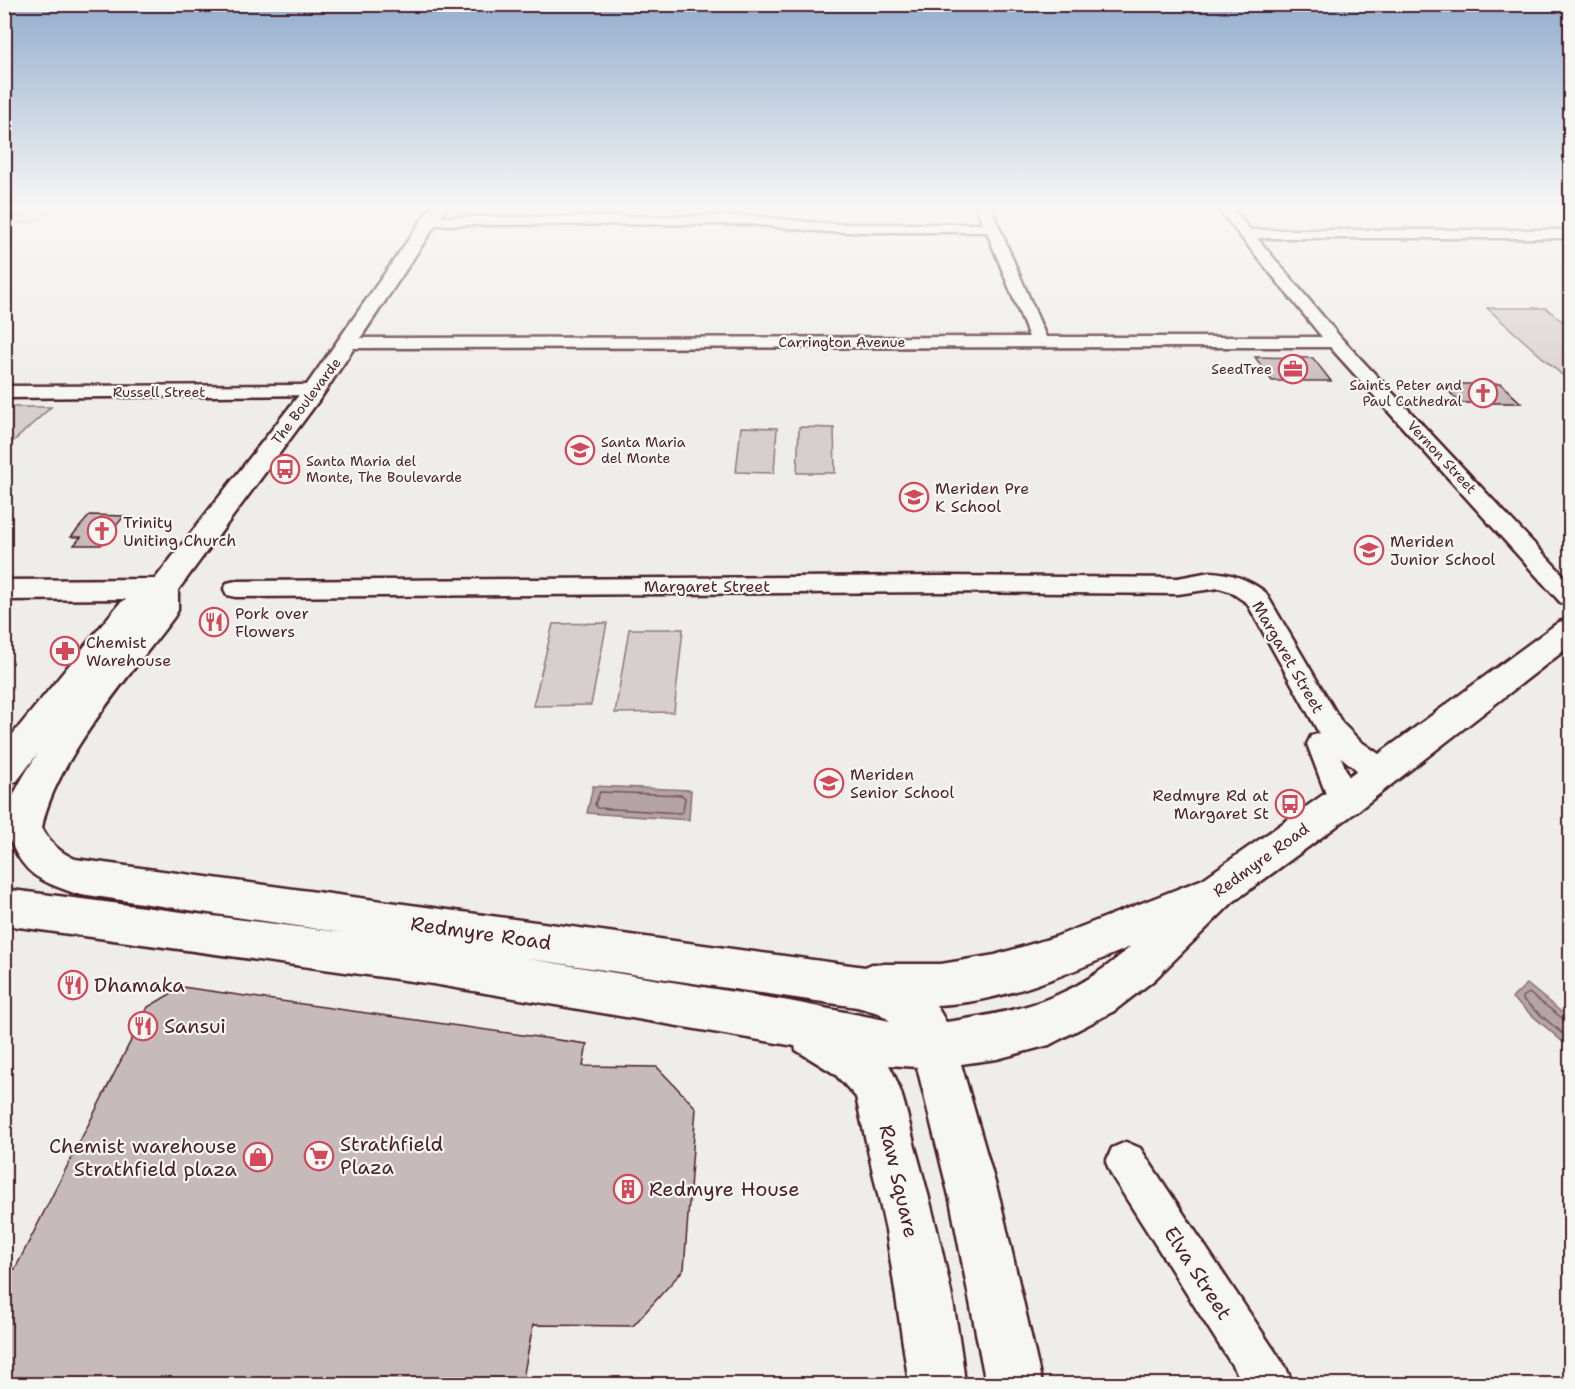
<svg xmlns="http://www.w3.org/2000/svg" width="1575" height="1389" viewBox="0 0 1575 1389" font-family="'Shantell Sans',sans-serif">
<rect width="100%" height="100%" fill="#efedea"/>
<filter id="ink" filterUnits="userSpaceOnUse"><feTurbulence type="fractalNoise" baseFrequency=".0167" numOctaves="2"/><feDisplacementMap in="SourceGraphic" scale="12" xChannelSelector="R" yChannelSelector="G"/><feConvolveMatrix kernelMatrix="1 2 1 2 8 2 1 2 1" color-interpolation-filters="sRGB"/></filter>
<g filter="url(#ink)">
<path fill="#d7cfce" stroke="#90777c" stroke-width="1.5" d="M 30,206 L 57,206 L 33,223 L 5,223 Z
M 1487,308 L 1546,308 L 1570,328 L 1570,382 Z
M 5,407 L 51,407 L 5,449 Z
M 741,427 L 777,428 L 774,473 L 736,472 Z
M 799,427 L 834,428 L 835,473 L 797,473 Z
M 607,623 L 591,705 L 533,706 L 553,624 Z
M 629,629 L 683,629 L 674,712 L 615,713 Z"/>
<path fill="#b4a4a5" stroke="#8a6f74" stroke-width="1.5" d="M 593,786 L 691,790 L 689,820 L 587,813 Z
M 1527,984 L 1570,1019 L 1570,1048 L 1512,998 Z"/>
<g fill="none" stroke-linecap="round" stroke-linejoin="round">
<path stroke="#74545c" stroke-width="1.5" d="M 600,792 L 682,795 L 685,798 L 683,811 L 680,813 L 597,808 L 595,804 Z
M 1557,1029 L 1523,1000 L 1523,997 L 1529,993 L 1570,1024"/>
<path stroke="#74545c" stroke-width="2" d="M 1555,1027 L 1570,1040"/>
</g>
<path fill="#c6babb" stroke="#4a1f2b" stroke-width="1.5" d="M 1255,357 L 1313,358 L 1331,381 L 1272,381 Z
M 1442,384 L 1501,384 L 1521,403 L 1460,403 Z
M 90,515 L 124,516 L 101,545 L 74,545 L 81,537 L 71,537 Z
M 182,987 L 587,1044 L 583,1066 L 657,1067 L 696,1108 L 684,1269 L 633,1326 L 533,1325 L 522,1384 L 4,1384 L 4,1269 L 15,1269 L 148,1007 Z"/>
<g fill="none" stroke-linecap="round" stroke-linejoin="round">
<g stroke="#4a1f2b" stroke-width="5">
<path id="minor" d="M 976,206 L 990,206 L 1046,337 L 1322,337 L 1216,206 L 1230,206 L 1250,230 L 1570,230 L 1570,238 L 1257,238 L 1341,338 L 1570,582 L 1570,605 L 1561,603 L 1330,347 L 349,348 L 343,347 L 340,343 L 343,339 L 349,338 L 1029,337 L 987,232 L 826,232 L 751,224 L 429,225 L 422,221 L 429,217 L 751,216 L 826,224 L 983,224 Z
M 314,385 L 321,387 L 323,391 L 321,395 L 4,398 L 4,386 Z
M 1210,572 C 1231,573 1248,579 1265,592 L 1342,723 L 1360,741 L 1392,763 L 1397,771 L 1392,779 C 1372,786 1356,769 1341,757 L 1358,801 L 1354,810 L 1343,813 L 1332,810 L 1307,744 L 1311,736 L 1319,733 L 1247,603 L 1229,591 L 1219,588 L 1178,594 L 944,592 L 236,597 L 227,595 L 224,589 L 227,583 L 236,581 L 944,576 L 1178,578 Z
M 1126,1142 L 1140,1148 L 1286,1368 L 1293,1384 L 1244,1384 L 1112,1176 L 1106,1162 L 1112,1148 Z"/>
</g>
<g stroke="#4a1f2b" stroke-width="5">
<path id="major" d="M 432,206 L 448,206 L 322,396 L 178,590 L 178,610 L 174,617 C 134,670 52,764 42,828 C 50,843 59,852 75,859 L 865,967 L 872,964 L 941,964 L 995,955 L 1055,937 L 1203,879 L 1330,790 L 1559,622 L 1570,619 L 1570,646 L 1356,812 L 1233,902 L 1154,980 L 1114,1011 L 1049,1045 L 997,1059 L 961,1064 L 1000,1200 L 1042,1384 L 986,1384 L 950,1200 L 917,1067 L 889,1065 C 903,1090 908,1119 915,1147 C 937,1224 957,1305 965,1384 L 909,1384 L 886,1230 L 856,1097 L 835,1074 L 796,1050 L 795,1046 L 433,984 L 4,925 L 4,889 L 345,933 L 74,893 C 41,881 26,876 11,843 C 8,837 4,831 5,825 C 7,800 25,774 38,753 L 17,781 L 4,785 L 4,745 L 119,604 L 126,599 L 4,600 L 4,580 L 155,579 L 306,386 ZM 1130,947 C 1073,999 1019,1012 946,1022 L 936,1005 C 1003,1003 1069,973 1130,947 ZM 523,958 L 857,1007 L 879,1013 L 890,1021 L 789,1001 Z"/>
</g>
<use href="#minor" fill="#f6f6f2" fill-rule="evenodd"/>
<use href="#major" fill="#f6f6f2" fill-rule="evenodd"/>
</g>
</g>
<linearGradient id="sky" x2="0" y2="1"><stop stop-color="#93aecd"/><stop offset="0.52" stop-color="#f8f7f6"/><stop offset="1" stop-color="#f8f7f6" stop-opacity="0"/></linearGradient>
<rect width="1575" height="400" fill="url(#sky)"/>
<defs>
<g id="office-ring" transform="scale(1.5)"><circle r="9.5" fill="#f6f6f2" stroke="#d1495b" stroke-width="1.5"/><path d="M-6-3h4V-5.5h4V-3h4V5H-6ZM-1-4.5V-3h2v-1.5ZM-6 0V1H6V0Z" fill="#d1495b"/></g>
<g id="church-ring" transform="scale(1.5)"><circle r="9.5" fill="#f6f6f2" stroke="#d1495b" stroke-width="1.5"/><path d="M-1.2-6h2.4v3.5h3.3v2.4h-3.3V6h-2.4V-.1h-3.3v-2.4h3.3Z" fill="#d1495b"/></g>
<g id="school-ring" transform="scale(1.5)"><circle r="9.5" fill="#f6f6f2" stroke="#d1495b" stroke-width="1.5"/><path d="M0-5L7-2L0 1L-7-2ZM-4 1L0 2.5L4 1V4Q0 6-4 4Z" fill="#d1495b"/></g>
<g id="bus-ring" transform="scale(1.5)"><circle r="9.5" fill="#f6f6f2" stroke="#d1495b" stroke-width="1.5"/><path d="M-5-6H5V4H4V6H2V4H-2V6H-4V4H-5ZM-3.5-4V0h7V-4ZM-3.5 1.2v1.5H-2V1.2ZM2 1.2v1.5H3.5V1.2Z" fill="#d1495b"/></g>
<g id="restaurant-ring" transform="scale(1.5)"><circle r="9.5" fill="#f6f6f2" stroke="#d1495b" stroke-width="1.5"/><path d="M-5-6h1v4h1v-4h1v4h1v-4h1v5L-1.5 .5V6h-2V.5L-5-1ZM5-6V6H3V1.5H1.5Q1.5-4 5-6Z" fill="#d1495b"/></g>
<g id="pharmacy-ring" transform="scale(1.5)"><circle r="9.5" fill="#f6f6f2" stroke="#d1495b" stroke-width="1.5"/><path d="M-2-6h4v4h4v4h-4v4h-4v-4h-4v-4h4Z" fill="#d1495b"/></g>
<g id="supermarket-ring" transform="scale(1.5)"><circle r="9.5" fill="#f6f6f2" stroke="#d1495b" stroke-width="1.5"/><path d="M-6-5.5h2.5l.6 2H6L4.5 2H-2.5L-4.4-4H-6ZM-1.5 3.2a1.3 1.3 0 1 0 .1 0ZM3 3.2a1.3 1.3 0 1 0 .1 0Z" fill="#d1495b"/></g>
<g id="shop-ring" transform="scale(1.5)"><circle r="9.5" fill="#f6f6f2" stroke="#d1495b" stroke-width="1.5"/><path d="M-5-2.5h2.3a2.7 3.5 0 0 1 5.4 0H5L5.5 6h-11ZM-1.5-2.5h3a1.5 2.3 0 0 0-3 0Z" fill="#d1495b"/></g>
<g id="building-ring" transform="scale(1.5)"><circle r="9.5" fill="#f6f6f2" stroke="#d1495b" stroke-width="1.5"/><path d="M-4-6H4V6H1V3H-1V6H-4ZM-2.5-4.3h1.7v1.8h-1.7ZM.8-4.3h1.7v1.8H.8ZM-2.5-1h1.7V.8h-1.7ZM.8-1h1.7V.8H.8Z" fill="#d1495b"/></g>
</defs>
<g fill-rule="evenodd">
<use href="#office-ring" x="1293" y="369"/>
<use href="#church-ring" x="1483" y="393"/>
<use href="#school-ring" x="580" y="450"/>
<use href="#bus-ring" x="285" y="469"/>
<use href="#school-ring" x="914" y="497"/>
<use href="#church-ring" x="102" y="531"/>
<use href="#school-ring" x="1369" y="550"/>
<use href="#restaurant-ring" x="214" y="622"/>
<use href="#pharmacy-ring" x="65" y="651"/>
<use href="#school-ring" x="829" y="783"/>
<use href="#bus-ring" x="1290" y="804"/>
<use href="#restaurant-ring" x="73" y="985"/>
<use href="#restaurant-ring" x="143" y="1026"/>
<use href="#supermarket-ring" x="319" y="1156"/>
<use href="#shop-ring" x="258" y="1157"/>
<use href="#building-ring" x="628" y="1189"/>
</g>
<g text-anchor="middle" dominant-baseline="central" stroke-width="4.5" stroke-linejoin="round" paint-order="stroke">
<g font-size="14" fill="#4a1f2b" stroke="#f6f6f2">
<text x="842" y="342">Carrington Avenue</text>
<text x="159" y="392">Russell Street</text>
<text transform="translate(306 401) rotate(-53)">The Boulevarde</text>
<text transform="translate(1442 457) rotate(47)">Vernon Street</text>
</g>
<g font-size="14" fill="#4a1f2b" stroke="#f6f6f2" text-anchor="end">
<text x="1272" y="369">SeedTree</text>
<text x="1462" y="385">Saints Peter and<tspan x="1462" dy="16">Paul Cathedral</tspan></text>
<text x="601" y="442" text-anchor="start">Santa Maria<tspan x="601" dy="16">del Monte</tspan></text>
<text x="306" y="461" text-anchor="start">Santa Maria del<tspan x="306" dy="16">Monte, The Boulevarde</tspan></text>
</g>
<g font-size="16" fill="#4a1f2b" stroke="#f6f6f2" text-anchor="start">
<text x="935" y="488">Meriden Pre<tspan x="935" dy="18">K School</tspan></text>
<text x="123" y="522">Trinity<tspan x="123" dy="18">Uniting Church</tspan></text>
<text x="1390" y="541">Meriden<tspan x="1390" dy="18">Junior School</tspan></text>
<text x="235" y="613">Pork over<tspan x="235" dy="18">Flowers</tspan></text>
<text x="86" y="642">Chemist<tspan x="86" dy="18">Warehouse</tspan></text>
<text x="850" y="774">Meriden<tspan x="850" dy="18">Senior School</tspan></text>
<text x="1269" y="795" text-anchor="end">Redmyre Rd at<tspan x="1269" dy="18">Margaret St</tspan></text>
</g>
<g font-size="16" fill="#4a1f2b" stroke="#f6f6f2">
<text x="707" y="586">Margaret Street</text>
<text transform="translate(1288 657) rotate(60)">Margaret Street</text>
<text transform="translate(1261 860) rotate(-36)">Redmyre Road</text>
</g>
<g font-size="20" fill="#4a1f2b" stroke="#f6f6f2">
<text transform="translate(481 933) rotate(8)">Redmyre Road</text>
<text transform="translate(899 1181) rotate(77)">Raw Square</text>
<text transform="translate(1198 1273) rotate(57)">Elva Street</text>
</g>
<g font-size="20" fill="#4a1f2b" stroke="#f6f6f2" text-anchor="start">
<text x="94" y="985">Dhamaka</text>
<text x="164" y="1026">Sansui</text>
<text x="340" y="1144">Strathfield<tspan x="340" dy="23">Plaza</tspan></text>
<text x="237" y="1146" text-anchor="end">Chemist warehouse<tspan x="237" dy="23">Strathfield plaza</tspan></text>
<text x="649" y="1189">Redmyre House</text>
</g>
</g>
<rect width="1575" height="1389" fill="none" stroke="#f6f6f2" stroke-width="24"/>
<rect x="12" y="12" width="1551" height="1365" fill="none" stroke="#4a1f2b" stroke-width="2" filter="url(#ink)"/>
</svg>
